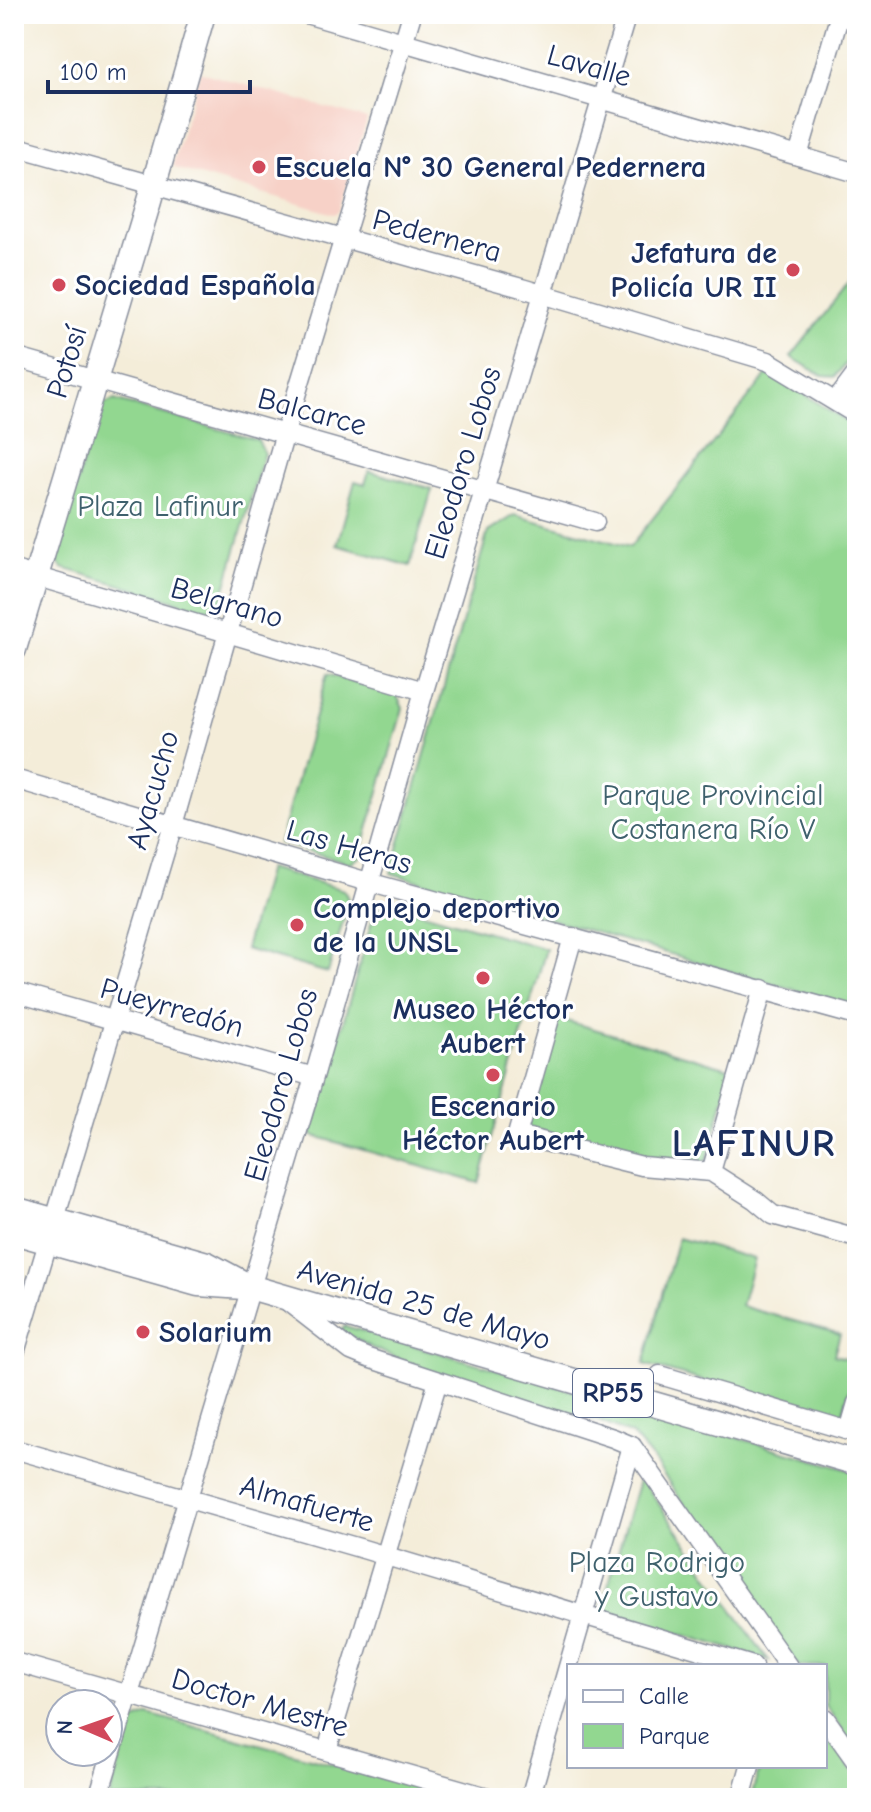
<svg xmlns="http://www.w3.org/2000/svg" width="871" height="1812" viewBox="0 0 871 1812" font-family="'Comic Neue',sans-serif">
<rect width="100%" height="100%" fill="#fff"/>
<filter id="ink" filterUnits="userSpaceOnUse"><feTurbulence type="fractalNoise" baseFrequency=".0125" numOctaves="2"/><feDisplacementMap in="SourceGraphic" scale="16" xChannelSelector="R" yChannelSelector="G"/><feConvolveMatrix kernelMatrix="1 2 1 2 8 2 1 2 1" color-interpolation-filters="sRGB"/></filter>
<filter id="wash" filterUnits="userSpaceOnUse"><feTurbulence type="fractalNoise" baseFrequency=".006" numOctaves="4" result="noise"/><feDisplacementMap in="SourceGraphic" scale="32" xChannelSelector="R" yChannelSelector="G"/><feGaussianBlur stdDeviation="1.8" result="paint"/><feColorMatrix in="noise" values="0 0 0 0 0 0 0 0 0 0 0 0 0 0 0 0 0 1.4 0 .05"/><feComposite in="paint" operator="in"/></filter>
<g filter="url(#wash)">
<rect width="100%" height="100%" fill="#f4edd9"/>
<path fill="#f7d1c7" d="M 200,72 L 367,119 L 339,211 L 334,214 L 175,168 L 173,164 Z"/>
<path fill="#92d790" stroke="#568377" stroke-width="2" d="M 857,273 L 857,350 L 835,377 L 823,376 L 791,357 Z
M 770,371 L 847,422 L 857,407 L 857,1008 L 391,873 L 488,532 L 515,515 L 630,547 Z
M 114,400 L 258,440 L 264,453 L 221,602 L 207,610 L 62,568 L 55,559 L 99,406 Z
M 369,471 L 432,489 L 410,566 L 337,545 L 355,481 L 365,484 Z
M 327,674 L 396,694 L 403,708 L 360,857 L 350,863 L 279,843 Z
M 268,868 L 344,890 L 349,901 L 328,973 L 245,949 Z
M 389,903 L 546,949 L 479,1183 L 311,1135 L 375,910 Z
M 556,1018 L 732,1069 L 707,1160 L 699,1164 L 677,1159 L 626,1155 L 526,1127 Z
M 678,1238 L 754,1259 L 741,1306 L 840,1334 L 834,1355 L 857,1361 L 841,1420 L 644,1364 Z
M 345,1326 L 857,1472 L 857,1751 L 825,1705 L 825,1666 L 798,1666 L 649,1454 L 632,1435 L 601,1422 L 431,1372 L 372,1348 L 341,1331 Z
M 640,1477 L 768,1660 L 601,1610 Z
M 148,1714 L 457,1798 L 109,1798 L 132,1722 Z
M 825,1732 L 857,1778 L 857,1798 L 751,1798 L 760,1766 L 825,1766 Z"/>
</g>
<g filter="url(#ink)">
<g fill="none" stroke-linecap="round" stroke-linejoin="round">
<g stroke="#888e9c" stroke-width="21">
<path id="minor" d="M 306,14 L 857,173
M 14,146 L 525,289 L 768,361 L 857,415
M 798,156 L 840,14
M 14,357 L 595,522
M 836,401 L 857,373
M 14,570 L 424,691
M 14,779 L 368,882 L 857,1016
M 573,937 L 517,1135 L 642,1166 L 711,1172
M 14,992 L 314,1077
M 711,1172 L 763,989
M 711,1172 L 755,1200 L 773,1215 L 857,1238
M 288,1302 L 351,1351 L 368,1358 L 613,1438 L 632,1446
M 14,1356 L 173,825 L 291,412 L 412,14
M 660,1375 L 849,1431 L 857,1403
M 632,1446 L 788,1666
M 14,1449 L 363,1549 L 753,1666
M 14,1662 L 491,1798
M 825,1718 L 857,1763
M 327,1750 L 438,1381
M 98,1798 L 314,1077 L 424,691 L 627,14
M 530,1798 L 632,1446
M 741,1798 L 750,1766"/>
</g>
<g stroke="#888e9c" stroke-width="27">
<path id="major" d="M 14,649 L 149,201 L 203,14
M 14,1209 L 207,1264 L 250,1287 L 857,1463
M 14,1232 L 198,1284 L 244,1287"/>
</g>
<use href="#minor" stroke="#fff" stroke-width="18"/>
<use href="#major" stroke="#fff" stroke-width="24"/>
</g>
</g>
<g fill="#d1495b" stroke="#fff" stroke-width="3">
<circle cx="259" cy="167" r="8"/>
<circle cx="793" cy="270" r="8"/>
<circle cx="59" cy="285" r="8"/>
<circle cx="297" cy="925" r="8"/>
<circle cx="483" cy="978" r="8"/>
<circle cx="493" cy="1075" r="8"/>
<circle cx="143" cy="1332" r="8"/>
</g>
<g text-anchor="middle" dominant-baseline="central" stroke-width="6" stroke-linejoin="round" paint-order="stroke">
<rect fill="#fff" stroke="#5f6d8e" stroke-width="2" x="573" y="1369" width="80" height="48" rx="6"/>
<g font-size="28" font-weight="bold" fill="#1b2f5e">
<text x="613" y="1393">RP55</text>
</g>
<g font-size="30" fill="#1b2f5e" stroke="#fff">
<text transform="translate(589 66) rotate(16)">Lavalle</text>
<text transform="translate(437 236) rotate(15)">Pedernera</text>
<text transform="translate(67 362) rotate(-73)">Potosí</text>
<text transform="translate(312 412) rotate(15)">Balcarce</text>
<text transform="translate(463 463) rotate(-73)">Eleodoro Lobos</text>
<text transform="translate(227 603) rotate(16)">Belgrano</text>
<text transform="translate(153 790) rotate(-74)">Ayacucho</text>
<text transform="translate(349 847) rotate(16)">Las Heras</text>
<text transform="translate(172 1008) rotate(16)">Pueyrredón</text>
<text transform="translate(281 1085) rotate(-74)">Eleodoro Lobos</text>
<text transform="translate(424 1305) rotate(16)">Avenida 25 de Mayo</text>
<text transform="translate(307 1504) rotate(16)">Almafuerte</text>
<text transform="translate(260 1703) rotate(16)">Doctor Mestre</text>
</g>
<g font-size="30" font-weight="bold" fill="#1b2f5e" stroke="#fff" text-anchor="start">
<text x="275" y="167">Escuela N° 30 General Pedernera</text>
<text x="777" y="253" text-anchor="end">Jefatura de<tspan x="777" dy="34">Policía UR II</tspan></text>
<text x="75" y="285">Sociedad Española</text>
<text x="313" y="908">Complejo deportivo<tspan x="313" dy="34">de la UNSL</tspan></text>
<text x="483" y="1009" text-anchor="middle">Museo Héctor<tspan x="483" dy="34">Aubert</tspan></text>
<text x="493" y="1106" text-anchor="middle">Escenario<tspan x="493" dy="34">Héctor Aubert</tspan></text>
<text x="159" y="1332">Solarium</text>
</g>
<g font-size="30" fill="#3f616d" stroke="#fff">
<text x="160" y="506">Plaza Lafinur</text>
<text x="713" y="795">Parque Provincial<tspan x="713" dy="34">Costanera Río V</tspan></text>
<text x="657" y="1562">Plaza Rodrigo<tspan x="657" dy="34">y Gustavo</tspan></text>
</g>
<g font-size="38" font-weight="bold" letter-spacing="2" fill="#1b2f5e" stroke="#fff">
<text x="754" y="1144">LAFINUR</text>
</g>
</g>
<rect width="871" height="1812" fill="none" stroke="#fff" stroke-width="48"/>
<rect x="567" y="1664" width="260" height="104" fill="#ffffff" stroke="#a4acbf" stroke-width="2"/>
<rect x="583" y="1690" width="40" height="12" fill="#ffffff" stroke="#a4acbf" stroke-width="2"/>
<text x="639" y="1704" font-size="24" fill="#1b2f5e">Calle</text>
<rect x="583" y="1724" width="40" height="24" fill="#92d790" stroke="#a4acbf" stroke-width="2"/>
<text x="639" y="1744" font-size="24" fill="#1b2f5e">Parque</text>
<g transform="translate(84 1728) rotate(272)"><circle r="38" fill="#ffffff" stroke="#a4acbf" stroke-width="2"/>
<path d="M0-6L14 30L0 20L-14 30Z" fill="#d1495b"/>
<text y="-12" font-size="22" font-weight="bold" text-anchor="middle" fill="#1b2f5e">N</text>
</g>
<path d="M48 80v12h202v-12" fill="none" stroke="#1b2f5e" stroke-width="4"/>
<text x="60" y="80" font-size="24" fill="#1b2f5e" stroke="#ffffff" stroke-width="6" paint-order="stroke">100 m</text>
</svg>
